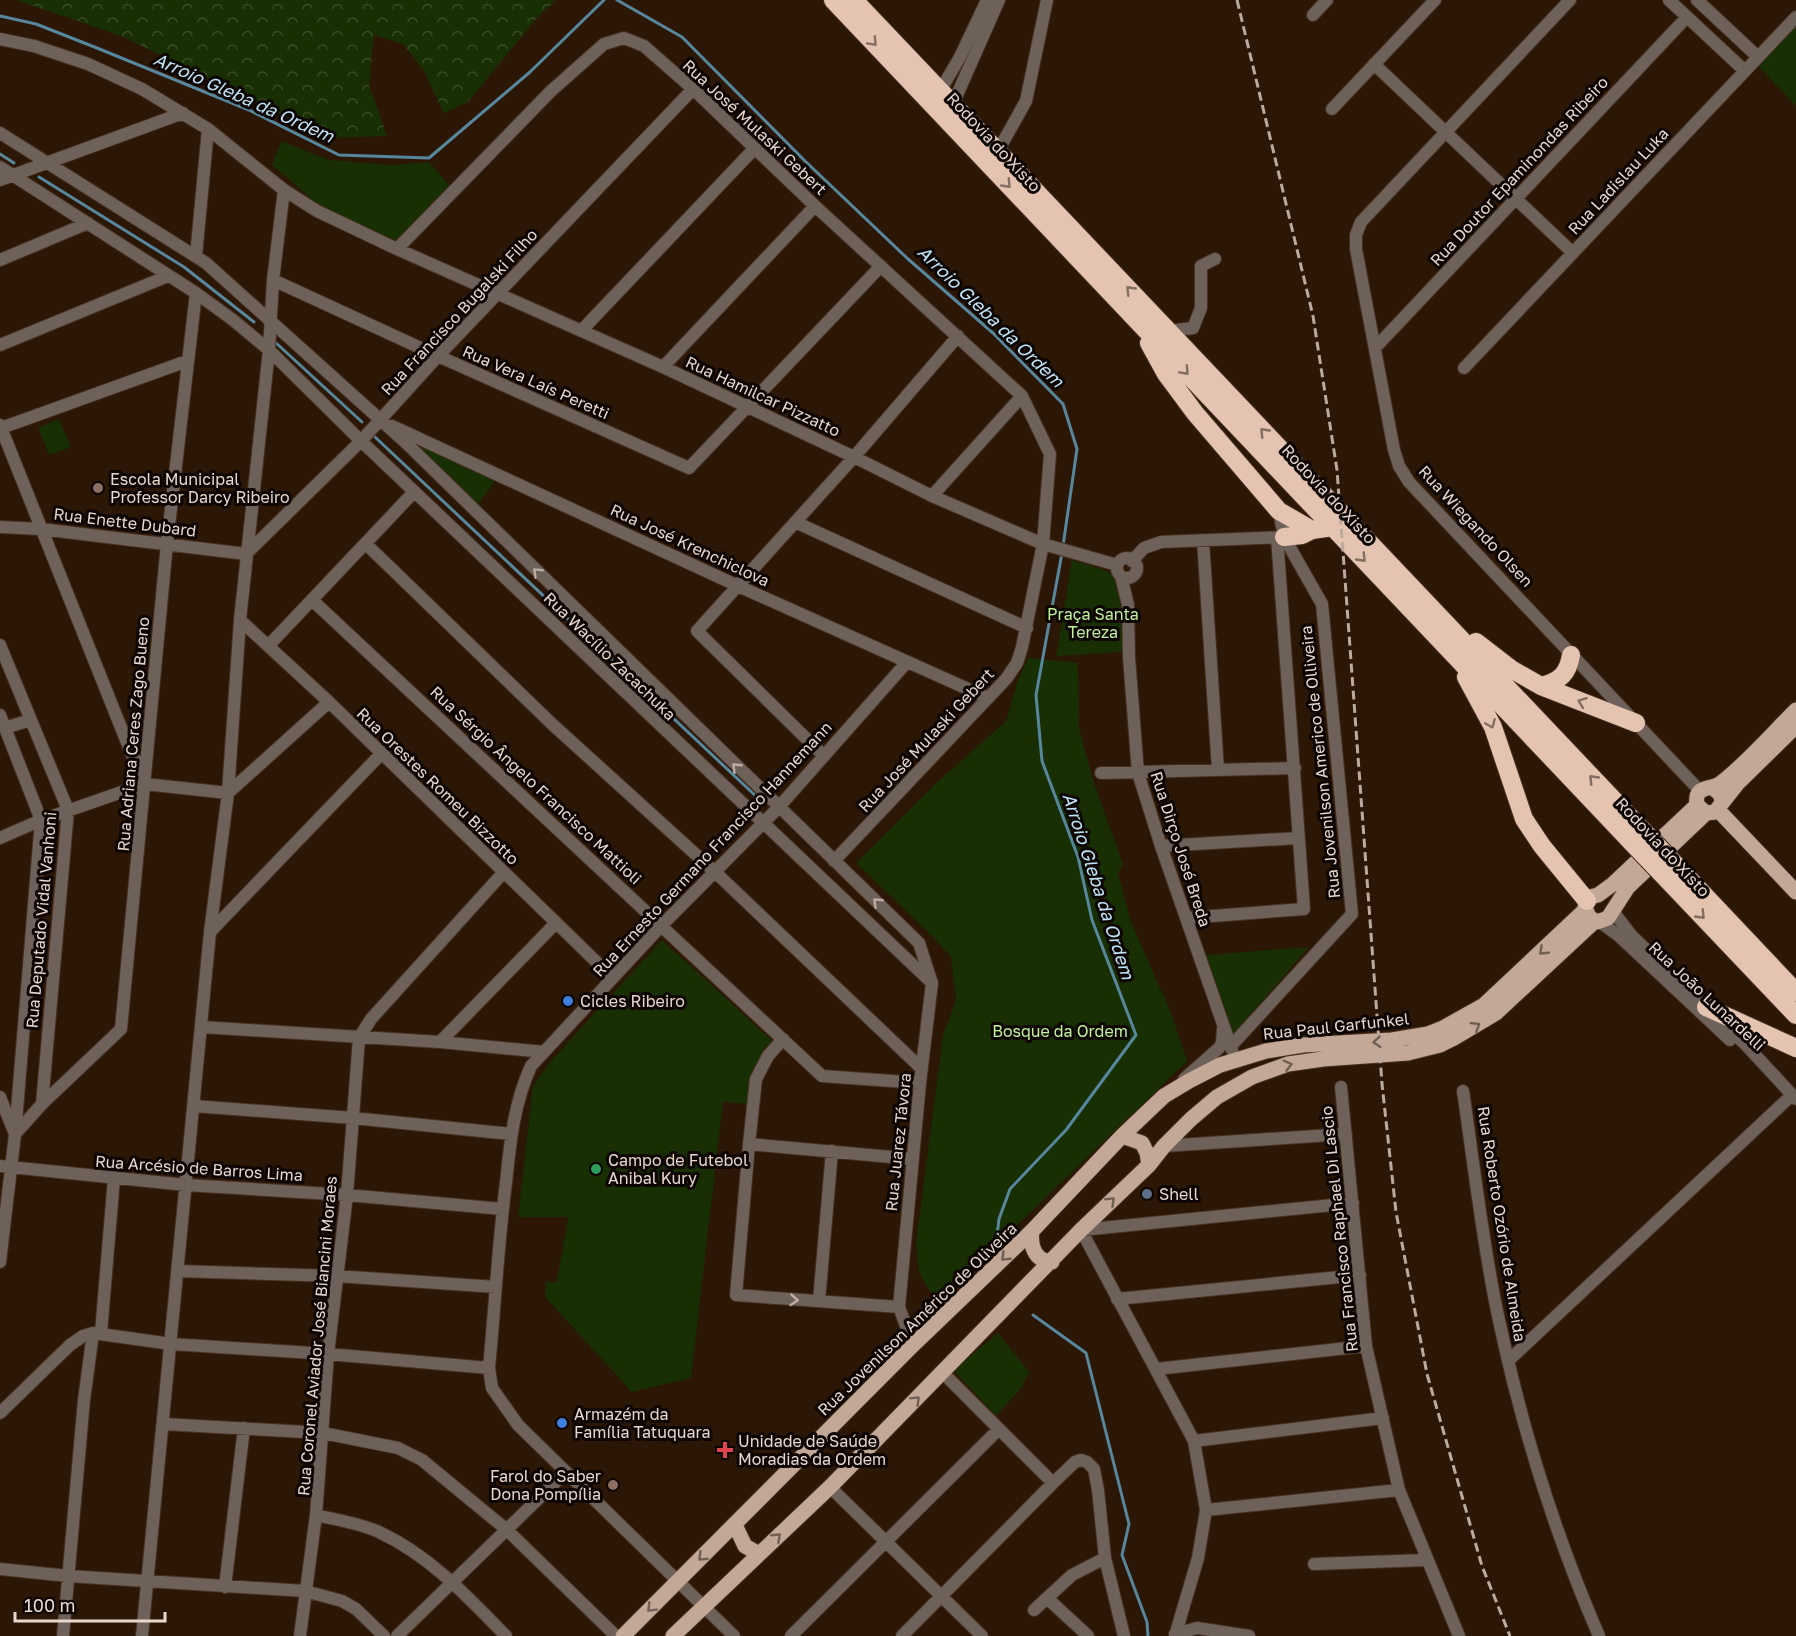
<svg xmlns="http://www.w3.org/2000/svg" width="1796" height="1636" viewBox="0 0 1796 1636" font-family="'Golos Text',sans-serif">
<defs>
<pattern id="forest-crowns" width="20" height="18" patternUnits="userSpaceOnUse" patternTransform="scale(1.5)"><rect width="20" height="18" fill="#182e03"/><path d="M2 6a3 3 0 1 1 6 0M12 15a3 3 0 1 1 6 0" fill="none" stroke="#3a4c27"/></pattern>
</defs>
<rect width="100%" height="100%" fill="#2c1605"/>
<path fill="url(#forest-crowns)" d="M 15,0 L 556,0 L 535,20 L 468,102 L 444,113 L 424,71 L 403,44 L 374,35 L 369,85 L 387,136 L 327,138 L 122,36 Z"/>
<path fill="#182e03" d="M 1796,26 L 1796,106 L 1758,66 Z
M 281,141 L 329,160 L 392,165 L 429,162 L 453,189 L 400,242 L 348,221 L 315,202 L 272,165 Z
M 59,419 L 71,447 L 49,455 L 38,428 Z
M 415,443 L 495,481 L 476,508 Z
M 1072,560 C 1084,564 1097,567 1108,572 C 1130,583 1123,632 1122,652 L 1056,656 Z
M 1028,658 L 1078,663 L 1079,729 L 1095,786 L 1123,864 L 1118,873 L 1131,922 L 1171,1013 L 1187,1061 L 947,1293 L 931,1293 L 919,1273 L 916,1243 L 943,1035 L 956,1000 L 951,957 L 933,937 L 856,863 L 933,786 L 1006,721 L 1018,680 Z
M 662,940 L 774,1042 L 752,1070 L 748,1104 L 723,1102 L 691,1378 L 632,1392 L 545,1297 L 546,1282 L 557,1282 L 568,1217 L 518,1217 L 533,1086 L 550,1062 Z
M 1309,947 L 1233,1035 L 1206,955 Z
M 998,1333 L 1030,1373 L 1023,1382 L 1024,1385 L 996,1416 L 953,1370 Z"/>
<g fill="none" stroke-linecap="round" stroke-linejoin="round">
<path stroke="#57879c" stroke-width="3" d="M 617,0 L 682,37 L 805,161 L 908,259 L 993,333 L 1063,404 L 1077,449 L 1063,546
M 0,16 L 36,24 L 97,48 L 249,110 L 339,155 L 429,158 L 530,72 L 604,0
M 0,154 L 14,163
M 39,177 L 184,267 L 254,322
M 275,342 L 362,422
M 375,437 L 760,800
M 995,1252 L 999,1219 L 1010,1189 L 1066,1130 L 1136,1035 L 1092,920 L 1078,857 L 1042,761 L 1036,695 L 1062,553
M 1033,1315 L 1086,1353 L 1129,1524 L 1122,1555 L 1147,1622 L 1148,1636"/>
<g stroke="#463121" stroke-width="14">
<path id="minor" d="M 1570,0 L 1361,222 L 1356,235 L 1356,249 L 1394,450 L 1399,466 L 1409,482 L 1700,791
M 1669,0 L 1745,71
M 1697,0 L 1758,57
M 1313,15 L 1327,0
M 0,39 L 34,46 L 88,64 L 142,89 L 208,129 L 284,190 L 317,211 L 397,249 L 663,367 L 854,457 L 932,496 L 1043,544 L 1117,565
M 1374,64 L 1573,253
M 940,91 L 960,57 L 987,0
M 953,104 L 999,0
M 1332,109 L 1435,0
M 0,133 L 206,263 L 404,441 L 919,943 L 932,983 L 920,1083 L 899,1307 L 913,1345
M 998,151 L 1026,101 L 1047,0
M 0,167 L 196,293 L 233,320 L 269,350 L 361,441 L 931,982
M 0,180 L 183,113
M 397,249 L 551,91 L 604,44 L 624,38 L 644,46 L 693,89 L 815,206 L 1022,396 L 1050,454 L 1043,544 L 1022,647 L 1017,663 L 1006,679 L 834,861
M 196,256 L 208,129
M 0,260 L 88,223
M 273,280 L 438,356 L 689,468 L 881,266
M 581,331 L 754,149
M 1168,331 L 1193,328 L 1201,308 L 1201,266 L 1215,259
M 0,345 L 168,276
M 1375,348 L 1687,17
M 663,367 L 815,206
M 1464,368 L 1796,17
M 0,425 L 132,755 L 145,775
M 392,426 L 736,585 L 988,698
M 1,428 L 187,361
M 932,496 L 1022,396
M 795,522 L 1027,628
M 0,527 L 41,529 L 246,554
M 1203,540 L 1218,770
M 366,544 L 552,724 L 714,871 L 922,1069
M 246,554 L 361,441 L 438,356 L 693,89
M1117 568a10 10 0 1 1 20 0a10 10 0 1 1-20 0Z
M 1132,561 L 1144,548 L 1161,542 L 1284,537
M 1121,576 L 1128,605 L 1129,657 L 1138,773 L 1161,846 L 1232,1050
M 312,600 L 822,1076 L 920,1083
M 240,620 L 329,702 L 613,978
M 0,645 L 68,810 L 42,1104
M 269,645 L 414,492
M 0,715 L 41,820 L 15,1134 L 0,1262
M 5,728 L 30,720
M 824,756 L 697,631 L 854,457 L 958,336
M 1101,773 L 1295,768
M 0,838 L 41,820 L 145,784 L 228,793 L 329,702
M 1161,846 L 1299,838
M 1612,910 L 1631,935 L 1745,1044 L 1796,1099
M 1186,918 L 1304,909 L 1277,537
M 1600,922 L 1619,936 L 1730,1040
M 210,932 L 381,754
M 202,1027 L 440,1042 L 544,1052
M 783,1039 L 768,1056 L 756,1079 L 749,1144 L 736,1295 L 899,1307
M 440,1042 L 555,924
M 1231,1046 L 1352,914 L 1322,604 L 1284,537 L 1279,511
M 1184,1079 L 1219,1048 L 1222,1043 L 1223,1029
M 1341,1087 L 1366,1346 L 1399,1490 L 1459,1636
M 1463,1091 C 1474,1165 1482,1239 1497,1311 C 1520,1422 1554,1532 1599,1636
M 0,1097 L 15,1134 L 42,1104 L 121,1029 L 167,543 L 196,293
M 194,1106 L 353,1118 L 511,1134
M 749,1144 L 913,1159
M 1164,1146 L 1346,1134
M 0,1166 L 186,1185 L 347,1195 L 502,1209
M 178,1271 L 336,1276 L 496,1287
M 1117,1299 L 1360,1275
M 819,1301 L 832,1151
M 101,1333 L 114,1178
M 1508,1361 L 1792,1095
M 1156,1369 L 1366,1346
M 943,1373 L 1053,1483
M 0,1413 L 70,1345 L 83,1336 L 93,1333 L 171,1344 L 328,1354 L 489,1368
M 163,1424 L 323,1433 L 398,1448 L 422,1460 L 507,1530 L 616,1636
M 1194,1441 L 1383,1418
M 830,1487 L 982,1636
M 1206,1510 L 1399,1490
M 316,1515 C 336,1520 360,1523 379,1532 C 429,1555 468,1597 506,1636
M 1314,1564 L 1426,1560
M 0,1569 L 68,1576 L 305,1591 L 342,1601 L 356,1609 L 384,1636
M 225,1587 L 244,1428
M 1047,1598 L 1088,1636
M 1034,1610 L 1072,1575 L 1105,1558
M 1175,1634 L 1197,1628 L 1249,1636
M 63,1636 L 84,1400 L 93,1333
M 142,1636 L 210,932 L 228,793 L 240,620 L 269,350 L 273,280 L 284,190
M 300,1636 L 316,1515 L 328,1354 L 347,1195 L 359,1038 L 371,1019 L 503,873
M 397,1636 L 566,1472
M 734,1636 L 518,1425 L 492,1388 L 489,1368 C 495,1306 498,1244 506,1183 C 510,1143 514,1103 531,1066 L 662,925 L 778,808 L 907,662
M 791,1636 L 999,1429
M 902,1636 L 1053,1483 L 1075,1462 L 1081,1460 L 1087,1462 L 1094,1469 L 1098,1490 L 1105,1558 L 1124,1636
M 1175,1636 L 1198,1558 L 1206,1510 L 1194,1441 L 1081,1230 L 1353,1203"/>
</g>
<g stroke="#463121" stroke-width="17">
<path id="major" d="M 1712,787 L 1721,795 L 1722,803 L 1715,812 L 1706,813 L 1697,805 C 1694,784 1710,791 1721,783 C 1747,763 1772,734 1796,710
M 1722,803 L 1737,784 L 1796,726
M 1697,805 L 1613,884 L 1598,895 L 1590,897 L 1585,907 L 1589,917 L 1597,922 L 1608,918 L 1628,887 L 1706,813
M 1718,810 L 1796,892
M 1122,1136 L 1142,1143 L 1147,1153 L 1149,1165
M 1032,1231 C 1030,1245 1034,1261 1052,1262
M 735,1525 L 745,1546 L 759,1554
M 623,1636 L 913,1345 L 1032,1231 L 1122,1136 L 1164,1096 L 1189,1081 L 1220,1065 L 1266,1051 L 1303,1045 L 1392,1040 L 1428,1034 L 1443,1028 L 1484,1005 L 1585,910
M 673,1636 L 830,1487 L 1081,1230 L 1149,1165 L 1164,1146 L 1191,1119 L 1217,1097 L 1252,1077 L 1288,1064 L 1323,1059 L 1408,1053 L 1440,1045 L 1454,1038 L 1496,1013 L 1595,921"/>
</g>
<g stroke="#463121" stroke-width="20">
<path id="highway" d="M 833,0 L 1636,847
M 854,0 L 1648,836
M 1149,343 L 1166,374 L 1195,413 L 1279,511 L 1312,530 L 1333,527
M 1284,537 L 1302,535 L 1312,530
M 1476,642 L 1511,669 L 1541,686 L 1636,723
M 1466,677 L 1493,727 L 1524,819 L 1542,846 L 1587,901
M 1541,686 C 1560,681 1568,674 1571,655
M 1672,861 L 1796,992
M 1660,872 L 1796,1015
M 1706,1007 L 1796,1048"/>
</g>
<use href="#minor" stroke="#6e615a" stroke-width="12"/>
<use href="#major" stroke="#c3a898" stroke-width="15"/>
<use href="#highway" stroke="#e4c4b1" stroke-width="18"/>
<path stroke="#bbaa9e" stroke-width="3" stroke-dasharray="9 4.5" stroke-linecap="butt" d="M 1237,0 L 1313,316 L 1337,470 L 1382,1084 L 1396,1212 L 1427,1374 L 1482,1566 L 1510,1636"/>
<g stroke="#463121" stroke-width="20" stroke-linecap="butt">
<path id="highway-bridge" d="M 1648,836 L 1672,861
M 1636,847 L 1660,872"/>
</g>
<use href="#highway-bridge" stroke="#e4c4b1" stroke-width="18"/>
</g>
<defs><path id="oneway-chevron" d="M-2-3.5L2.5 0L-2 3.5" fill="none" stroke-width="1.6" stroke-linecap="round" stroke-linejoin="round" transform="scale(1.5)"/></defs>
<g stroke="#836e62">
<use href="#oneway-chevron" transform="translate(873 42) rotate(47)"/>
<use href="#oneway-chevron" transform="translate(1007 184) rotate(46)"/>
<use href="#oneway-chevron" transform="translate(1130 290) rotate(-134)"/>
<use href="#oneway-chevron" transform="translate(1185 371) rotate(47)"/>
<use href="#oneway-chevron" transform="translate(1264 432) rotate(-134)"/>
<use href="#oneway-chevron" transform="translate(1362 558) rotate(46)"/>
<use href="#oneway-chevron" transform="translate(1582 702) rotate(-159)"/>
<use href="#oneway-chevron" transform="translate(1491 724) rotate(67)"/>
<use href="#oneway-chevron" transform="translate(1593 779) rotate(-134)"/>
<use href="#oneway-chevron" transform="translate(1701 915) rotate(46)"/>
</g>
<g stroke="#bdaea4">
<use href="#oneway-chevron" transform="translate(537 572) rotate(-136)"/>
<use href="#oneway-chevron" transform="translate(736 767) rotate(-136)"/>
<use href="#oneway-chevron" transform="translate(877 902) rotate(-136)"/>
<use href="#oneway-chevron" transform="translate(794 1300) rotate(4)"/>
</g>
<g stroke="#715f54">
<use href="#oneway-chevron" transform="translate(1543 951) rotate(137)"/>
<use href="#oneway-chevron" transform="translate(1476 1026) rotate(-32)"/>
<use href="#oneway-chevron" transform="translate(1377 1042) rotate(175)"/>
<use href="#oneway-chevron" transform="translate(1288 1065) rotate(-14)"/>
<use href="#oneway-chevron" transform="translate(1111 1201) rotate(-44)"/>
<use href="#oneway-chevron" transform="translate(1005 1257) rotate(136)"/>
<use href="#oneway-chevron" transform="translate(916 1400) rotate(-45)"/>
<use href="#oneway-chevron" transform="translate(777 1537) rotate(-43)"/>
<use href="#oneway-chevron" transform="translate(702 1557) rotate(136)"/>
<use href="#oneway-chevron" transform="translate(651 1608) rotate(135)"/>
</g>
<g fill="#8d6e63" stroke="#0d0501" stroke-width="2">
<circle cx="98" cy="488" r="6"/>
<circle cx="613" cy="1485" r="6"/>
</g>
<g fill="#3f7fe0" stroke="#0d0501" stroke-width="2">
<circle cx="568" cy="1001" r="6"/>
<circle cx="562" cy="1423" r="6"/>
</g>
<circle fill="#2e9e5b" stroke="#0d0501" stroke-width="2" cx="596" cy="1169" r="6"/>
<circle fill="#5c6f8a" stroke="#0d0501" stroke-width="2" cx="1147" cy="1194" r="6"/>
<path fill="#e0444e" stroke="#0d0501" stroke-width="2" d="M722 1441h6v6h6v6h-6v6h-6v-6h-6v-6h6z"/>
<g text-anchor="middle" dominant-baseline="central" stroke-width="6" stroke-linejoin="round" paint-order="stroke">
<g font-size="16" fill="#e7d7cc" stroke="#0d0501">
<text transform="translate(755 127) rotate(43)">Rua José Mulaski Gebert</text>
<text transform="translate(994 142) rotate(47)">Rodovia do Xisto</text>
<text transform="translate(1519 171) rotate(-47)">Rua Doutor Epaminondas Ribeiro</text>
<text transform="translate(1618 181) rotate(-47)">Rua Ladislau Luka</text>
<text transform="translate(459 312) rotate(-47)">Rua Francisco Bugalski Filho</text>
<text transform="translate(536 382) rotate(24)">Rua Vera Laís Peretti</text>
<text transform="translate(763 396) rotate(25)">Rua Hamilcar Pizzatto</text>
<text transform="translate(1329 494) rotate(47)">Rodovia do Xisto</text>
<text transform="translate(125 522) rotate(7)">Rua Enette Dubard</text>
<text transform="translate(1476 526) rotate(47)">Rua Wiegando Olsen</text>
<text transform="translate(690 545) rotate(25)">Rua José Krenchiclova</text>
<text transform="translate(610 656) rotate(44)">Rua Wacílio Zacachuka</text>
<text transform="translate(133 734) rotate(-85)">Rua Adriana Ceres Zago Bueno</text>
<text transform="translate(926 740) rotate(-47)">Rua José Mulaski Gebert</text>
<text transform="translate(1320 762) rotate(-96)">Rua Jovenilson Americo de Olliveira</text>
<text transform="translate(536 785) rotate(43)">Rua Sérgio Ângelo Francisco Mattioli</text>
<text transform="translate(438 786) rotate(44)">Rua Orestes Romeu Bizzotto</text>
<text transform="translate(1663 847) rotate(47)">Rodovia do Xisto</text>
<text transform="translate(712 849) rotate(-47)">Rua Ernesto Germano Francisco Hannemann</text>
<text transform="translate(1181 849) rotate(72)">Rua Dirço José Breda</text>
<text transform="translate(41 920) rotate(-85)">Rua Deputado Vidal Vanhoni</text>
<text transform="translate(1707 996) rotate(43)">Rua João Lunardelli</text>
<text transform="translate(1336 1026) rotate(-6)">Rua Paul Garfunkel</text>
<text transform="translate(898 1142) rotate(-84)">Rua Juarez Távora</text>
<text transform="translate(199 1168) rotate(4)">Rua Arcésio de Barros Lima</text>
<text transform="translate(1502 1224) rotate(81)">Rua Roberto Ozório de Almeida</text>
<text transform="translate(1339 1229) rotate(-96)">Rua Francisco Raphael Di Lascio</text>
<text transform="translate(917 1319) rotate(-44)">Rua Jovenilson Américo de Oliveira</text>
<text transform="translate(317 1336) rotate(-85)">Rua Coronel Aviador José Biancini Moraes</text>
</g>
<g font-size="16" fill="#e7d7cc" stroke="#0d0501" text-anchor="start">
<text x="110" y="479">Escola Municipal<tspan x="110" dy="18">Professor Darcy Ribeiro</tspan></text>
<text x="580" y="1001">Cicles Ribeiro</text>
<text x="608" y="1160">Campo de Futebol<tspan x="608" dy="18">Anibal Kury</tspan></text>
<text x="1159" y="1194">Shell</text>
<text x="574" y="1414">Armazém da<tspan x="574" dy="18">Família Tatuquara</tspan></text>
<text x="738" y="1441">Unidade de Saúde<tspan x="738" dy="18">Moradias da Ordem</tspan></text>
<text x="601" y="1476" text-anchor="end">Farol do Saber<tspan x="601" dy="18">Dona Pompília</tspan></text>
</g>
<g font-size="16" fill="#c0f09d" stroke="#0d0501">
<text x="1093" y="614">Praça Santa<tspan x="1093" dy="18">Tereza</tspan></text>
<text x="1060" y="1031">Bosque da Ordem</text>
</g>
<g font-size="18" font-style="italic" fill="#bee2f7" stroke="#0d0501">
<text transform="translate(244 97) rotate(24)">Arroio Gleba da Ordem</text>
<text transform="translate(991 316) rotate(44)">Arroio Gleba da Ordem</text>
<text transform="translate(1099 886) rotate(72)">Arroio Gleba da Ordem</text>
</g>
</g>
<path d="M15 1612v9h150v-9" fill="none" stroke="#e7d7cc" stroke-width="3"/>
<text x="24" y="1612" font-size="18" fill="#e7d7cc" stroke="#0d0501" stroke-width="4.5" paint-order="stroke">100 m</text>
</svg>
